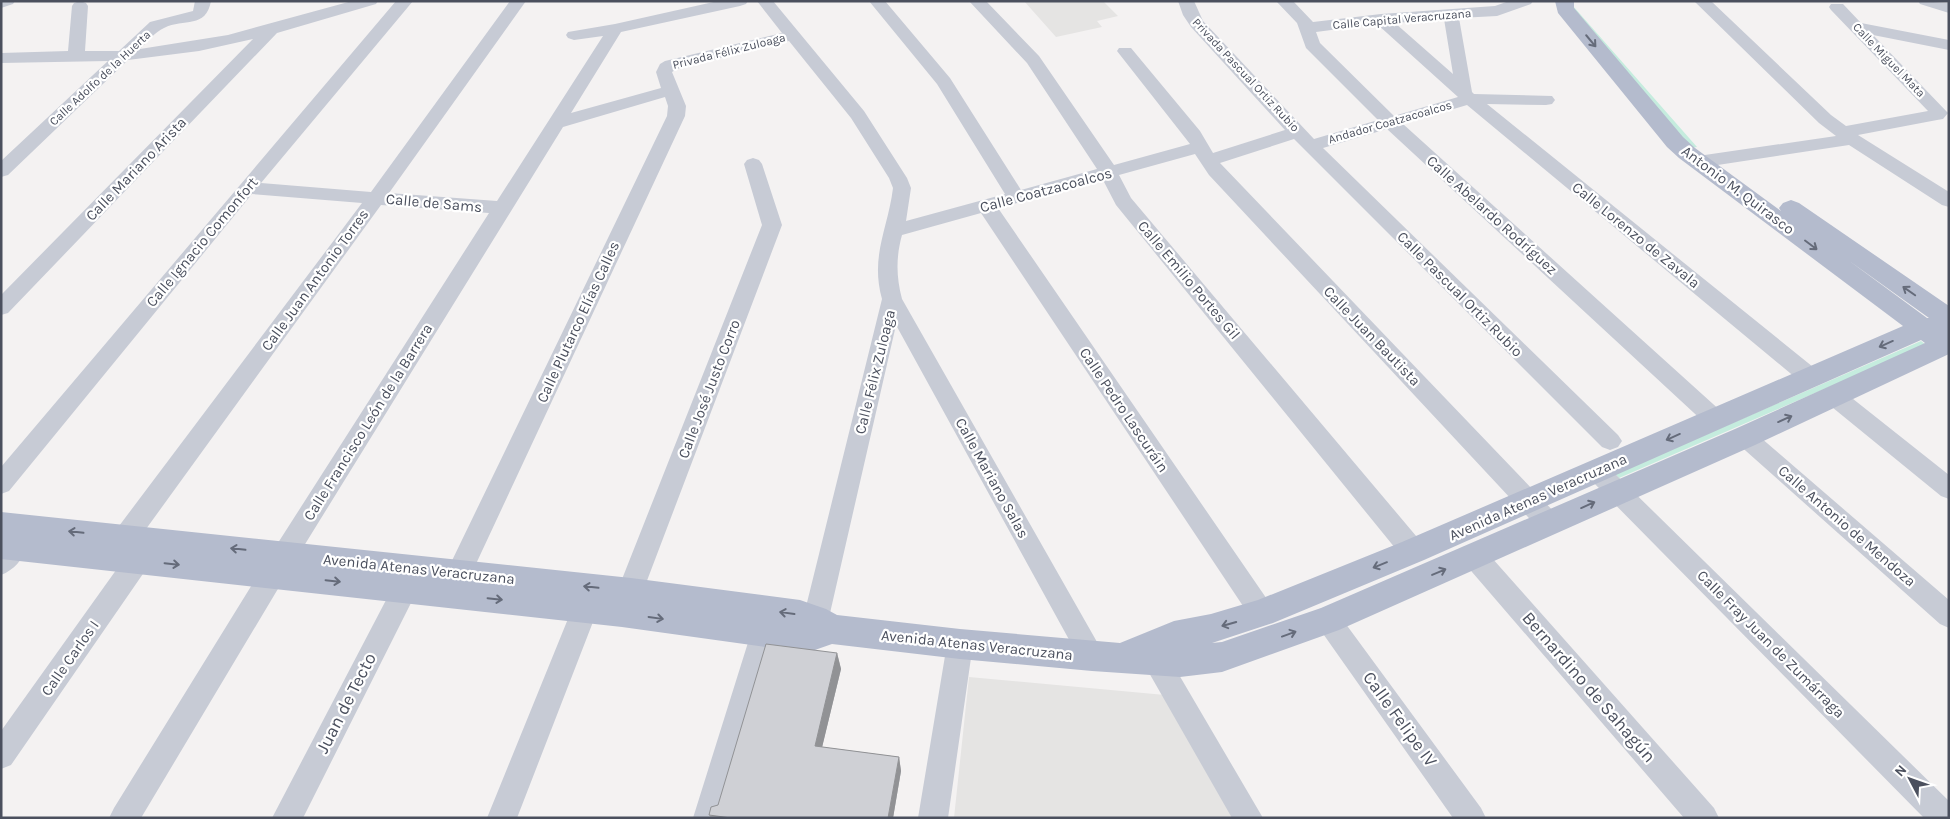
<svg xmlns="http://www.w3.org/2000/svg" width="1950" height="819" viewBox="0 0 1950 819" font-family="Karla,sans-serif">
<rect width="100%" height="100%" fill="#f4f2f2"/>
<path fill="#e5e4e3" d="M 1024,1 L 1103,1 L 1118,16 L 1097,21 L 1102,27 L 1056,37 Z
M 969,677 L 1165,695 L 1236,818 L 954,818 Z"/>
<path fill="#c5ecde" d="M 1567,6 L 1573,6 L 1697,147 L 1691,148 Z
M 1921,341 L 1926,345 L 1619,478 L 1615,474 Z"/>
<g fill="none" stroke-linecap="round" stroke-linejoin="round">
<path fill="#c7cbd5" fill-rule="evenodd" d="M 1,1 L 15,1 L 13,4 L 1,8 Z
M 80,1 L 86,3 L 88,6 L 85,51 L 119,51 L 150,22 L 193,11 L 195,1 L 211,1 C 206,29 184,18 164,28 C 155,32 147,42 140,49 L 228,35 L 352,1 L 378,1 L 376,4 L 277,33 L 8,313 L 1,315 L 1,295 L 253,39 L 199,51 L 128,60 L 8,175 L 1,177 L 1,161 L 108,61 L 1,63 L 1,53 L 68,51 L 72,6 L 74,3 Z
M 396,1 L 413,1 L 261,183 L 371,192 L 510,1 L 526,1 L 389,193 L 497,201 L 603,36 L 574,40 L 568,38 L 566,35 L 568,32 L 615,24 L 718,1 L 748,1 L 746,4 L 740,6 L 621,32 L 571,113 L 661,88 L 656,72 L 660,64 L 665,61 L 782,33 L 757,1 L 773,1 L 864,111 L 907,178 L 911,188 L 906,221 L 1005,194 L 937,84 L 869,1 L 885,1 L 950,78 L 1021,190 L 1097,169 L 1027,63 L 969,1 L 986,1 L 1039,56 L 1114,165 L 1190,144 L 1117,51 L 1119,48 L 1131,48 L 1200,131 L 1213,153 L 1285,130 L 1191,27 L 1183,15 L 1178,1 L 1194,1 L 1203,21 L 1314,139 L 1378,120 L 1306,48 L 1297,23 L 1276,1 L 1293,1 L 1313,22 L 1381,14 L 1495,6 L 1509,1 L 1533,1 L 1531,4 L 1497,16 L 1459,18 L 1472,92 L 1474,94 L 1552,96 L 1555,100 L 1552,104 L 1546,105 L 1487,104 L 1818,371 L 1821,377 L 1818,383 L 1810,385 L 1802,383 L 1467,105 L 1403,124 L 1723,413 L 1726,419 L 1723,425 L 1715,428 L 1707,425 L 1387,129 L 1323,148 L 1618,435 L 1622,441 L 1618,447 L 1610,450 L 1602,447 L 1294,139 L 1220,163 L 1558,516 L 1561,523 L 1558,530 L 1549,533 L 1540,530 L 1209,175 L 1195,154 L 1119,175 L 1131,198 L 1422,543 L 1425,551 L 1422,559 L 1413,562 L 1404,559 L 1116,205 L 1103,180 L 998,208 L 1271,605 L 1275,613 L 1271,621 L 1262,625 L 1253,621 L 981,213 L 902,235 C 896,257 896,276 902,299 L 1105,656 L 1101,665 L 1092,668 L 1083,665 L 896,325 L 825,635 L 821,643 L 812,647 L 803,643 L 799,635 L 882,299 C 870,256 888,229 893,188 L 889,178 L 851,118 L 789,41 L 677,69 L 672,72 L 686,106 L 685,116 L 468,581 L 459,584 L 450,581 L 446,573 L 667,116 L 668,106 L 665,97 L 563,127 L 294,562 L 141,818 L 109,818 L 114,808 L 276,546 L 489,213 L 381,205 L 125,558 L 116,561 L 107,558 L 104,550 L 107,542 L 362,203 L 252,194 L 9,491 L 1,494 L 1,467 ZM 1444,19 L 1453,74 L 1395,23 ZM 1377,24 L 1458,97 L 1394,116 L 1320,43 L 1316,32 Z
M 1694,1 L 1711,1 L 1831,115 L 1846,126 L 1928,111 L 1831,10 L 1829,7 L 1831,4 L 1843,4 L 1861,23 L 1949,40 L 1949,50 L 1873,35 L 1948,113 L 1943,119 L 1937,120 L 1858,135 L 1949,192 L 1949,207 L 1942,205 L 1849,145 L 1698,168 L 1692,166 L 1689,162 L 1692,158 L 1698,156 L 1836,136 L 1819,123 Z
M 1918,1 L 1949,3 L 1949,13 L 1920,4 Z
M 753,158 L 759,160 L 762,164 L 782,225 L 637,607 L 633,615 L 624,619 L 615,615 L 611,607 L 762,225 L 744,164 L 747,160 Z
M 1835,388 L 1843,391 L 1949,475 L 1949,499 L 1941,496 L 1827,403 L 1824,397 L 1827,391 Z
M 1745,428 L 1753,431 L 1949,600 L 1949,628 L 1940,624 L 1737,443 L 1734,437 L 1737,431 Z
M 1597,461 L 1605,464 L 1949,801 L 1949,818 L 1924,818 L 1589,478 L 1585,471 L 1589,464 Z
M 15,537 L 24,540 L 27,548 C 22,560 14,570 1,575 L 1,546 L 6,540 Z
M 1475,546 L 1484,549 L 1714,808 L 1719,818 L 1684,818 L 1466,565 L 1462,557 L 1466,549 Z
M 138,549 L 147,552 L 151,560 L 147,568 L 11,765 L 1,769 L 1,731 L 129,552 Z
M 405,578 L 414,581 L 418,589 L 303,818 L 272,818 L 396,581 Z
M 585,597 L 594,601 L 598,609 L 517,818 L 487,818 L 572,609 L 576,601 Z
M 1328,608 L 1337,612 L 1481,808 L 1486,818 L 1453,818 L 1319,628 L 1315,620 L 1319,612 Z
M 764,621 L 773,625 L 777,633 L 723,818 L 693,818 L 751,633 L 755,625 Z
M 960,632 L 969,635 L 973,644 L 948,818 L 918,818 L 947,644 L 951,635 Z
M 1149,636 L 1158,639 L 1263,818 L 1232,818 L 1140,657 L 1136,648 L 1140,639 Z"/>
<path fill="#b4bbcd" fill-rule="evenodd" d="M 1555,1 L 1574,1 L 1574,8 L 1683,137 L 1695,148 L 1781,211 L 1779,208 L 1783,203 L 1791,200 L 1799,203 L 1949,306 L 1949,333 L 1946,334 L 1949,333 L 1949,354 L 1755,445 L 1339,630 L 1222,672 L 1180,677 L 1092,671 L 960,659 L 832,644 L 812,651 L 794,651 L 622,627 L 1,559 L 1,512 L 631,578 L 800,600 L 826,609 L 837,615 L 960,629 L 1120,643 L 1174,621 L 1211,614 L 1258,600 L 1402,542 L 1903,326 L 1679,158 L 1667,147 L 1558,13 ZM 1848,260 L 1929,318 L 1927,318 ZM 1921,340 L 1925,343 L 1735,429 L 1321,608 L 1222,642 L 1212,643 L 1273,623 L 1424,560 Z"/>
</g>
<path fill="#b2b3b7" d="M 837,653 L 841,669 L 822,747 L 899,757 L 901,771 L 893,818 L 711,818 L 709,815 L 718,805 Z"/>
<path fill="#919295" d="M 837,653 L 841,669 L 819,760 L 815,746 Z
M 899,757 L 901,771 L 893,818 L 888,818 Z"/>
<path fill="#cfd0d5" stroke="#919295" d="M 766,644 L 837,653 L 815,746 L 899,757 L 888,818 L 731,818 L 709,815 L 711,807 L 718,805 Z"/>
<defs><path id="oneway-shaft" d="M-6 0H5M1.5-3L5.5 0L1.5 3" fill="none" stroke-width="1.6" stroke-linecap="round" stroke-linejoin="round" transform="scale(1.25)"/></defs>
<g stroke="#656b7a">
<use href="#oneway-shaft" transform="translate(1591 41) rotate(50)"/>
<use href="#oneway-shaft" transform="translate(1811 245) rotate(37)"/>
<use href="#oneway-shaft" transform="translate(1909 291) rotate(-145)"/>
<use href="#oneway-shaft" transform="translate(1886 344) rotate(156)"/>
<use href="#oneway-shaft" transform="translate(1785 419) rotate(-24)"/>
<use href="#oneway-shaft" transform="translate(1673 437) rotate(156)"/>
<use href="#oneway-shaft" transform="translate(1588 505) rotate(-24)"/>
<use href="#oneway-shaft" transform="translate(76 532) rotate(-174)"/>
<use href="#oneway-shaft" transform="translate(238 549) rotate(-174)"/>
<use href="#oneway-shaft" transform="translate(172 564) rotate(6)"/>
<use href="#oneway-shaft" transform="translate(1380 565) rotate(158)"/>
<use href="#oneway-shaft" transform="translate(1439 572) rotate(-23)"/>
<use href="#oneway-shaft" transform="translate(333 581) rotate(6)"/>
<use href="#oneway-shaft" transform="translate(591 587) rotate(-174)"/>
<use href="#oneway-shaft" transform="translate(495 599) rotate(6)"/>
<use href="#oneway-shaft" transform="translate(787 613) rotate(-172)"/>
<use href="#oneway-shaft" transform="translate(656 618) rotate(8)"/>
<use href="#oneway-shaft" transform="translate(1229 624) rotate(164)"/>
<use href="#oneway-shaft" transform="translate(1289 634) rotate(-20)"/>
</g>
<g text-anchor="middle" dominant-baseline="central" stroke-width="4.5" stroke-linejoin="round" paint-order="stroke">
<g font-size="12" fill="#4b505e" stroke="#fff">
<text transform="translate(1402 19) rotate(-5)">Calle Capital Veracruzana</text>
<text transform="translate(729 51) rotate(-14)">Privada Félix Zuloaga</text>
<text transform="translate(1889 60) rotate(46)">Calle Miguel Mata</text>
<text transform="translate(1246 75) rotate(47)">Privada Pascual Ortiz Rubio</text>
<text transform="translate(100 78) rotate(-43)">Calle Adolfo de la Huerta</text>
<text transform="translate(1390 122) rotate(-16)">Andador Coatzacoalcos</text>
</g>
<g font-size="15" fill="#4b505e" stroke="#fff">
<text transform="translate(136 169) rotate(-46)">Calle Mariano Arista</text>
<text transform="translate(1046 190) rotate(-15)">Calle Coatzacoalcos</text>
<text transform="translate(1738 190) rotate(37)">Antonio M. Quirasco</text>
<text transform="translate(434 203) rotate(5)">Calle de Sams</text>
<text transform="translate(1492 215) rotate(42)">Calle Abelardo Rodríguez</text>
<text transform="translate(1636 235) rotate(39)">Calle Lorenzo de Zavala</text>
<text transform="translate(202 242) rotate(-50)">Calle Ignacio Comonfort</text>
<text transform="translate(315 280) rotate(-54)">Calle Juan Antonio Torres</text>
<text transform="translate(1189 280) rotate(50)">Calle Emilio Portes Gil</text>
<text transform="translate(1460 294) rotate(45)">Calle Pascual Ortiz Rubio</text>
<text transform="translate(578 322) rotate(-65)">Calle Plutarco Elías Calles</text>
<text transform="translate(1372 336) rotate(46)">Calle Juan Bautista</text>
<text transform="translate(875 372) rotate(-76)">Calle Félix Zuloaga</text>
<text transform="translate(709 389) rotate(-69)">Calle José Justo Corro</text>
<text transform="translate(1124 410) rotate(56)">Calle Pedro Lascuráin</text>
<text transform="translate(368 422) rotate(-58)">Calle Francisco León de la Barrera</text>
<text transform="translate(992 478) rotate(61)">Calle Mariano Salas</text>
<text transform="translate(1538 497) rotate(-24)">Avenida Atenas Veracruzana</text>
<text transform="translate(1847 526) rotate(41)">Calle Antonio de Mendoza</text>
<text transform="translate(419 569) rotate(6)">Avenida Atenas Veracruzana</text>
<text transform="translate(1771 644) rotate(45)">Calle Fray Juan de Zumárraga</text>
<text transform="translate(977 645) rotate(6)">Avenida Atenas Veracruzana</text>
<text transform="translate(70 658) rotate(-55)">Calle Carlos I</text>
</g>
<g font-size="18" fill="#4b505e" stroke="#fff">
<text transform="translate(1589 687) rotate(49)">Bernardino de Sahagún</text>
<text transform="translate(346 703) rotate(-63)">Juan de Tecto</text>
<text transform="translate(1400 719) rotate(54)">Calle Felipe IV</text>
</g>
</g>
<rect width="1950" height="819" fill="none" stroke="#4b505e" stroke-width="5"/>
<g transform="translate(1910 779) rotate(311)" stroke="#ffffff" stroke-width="4" paint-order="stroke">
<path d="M0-4L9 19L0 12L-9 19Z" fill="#4b505e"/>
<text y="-8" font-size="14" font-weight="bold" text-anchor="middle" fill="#4b505e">N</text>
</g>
</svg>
